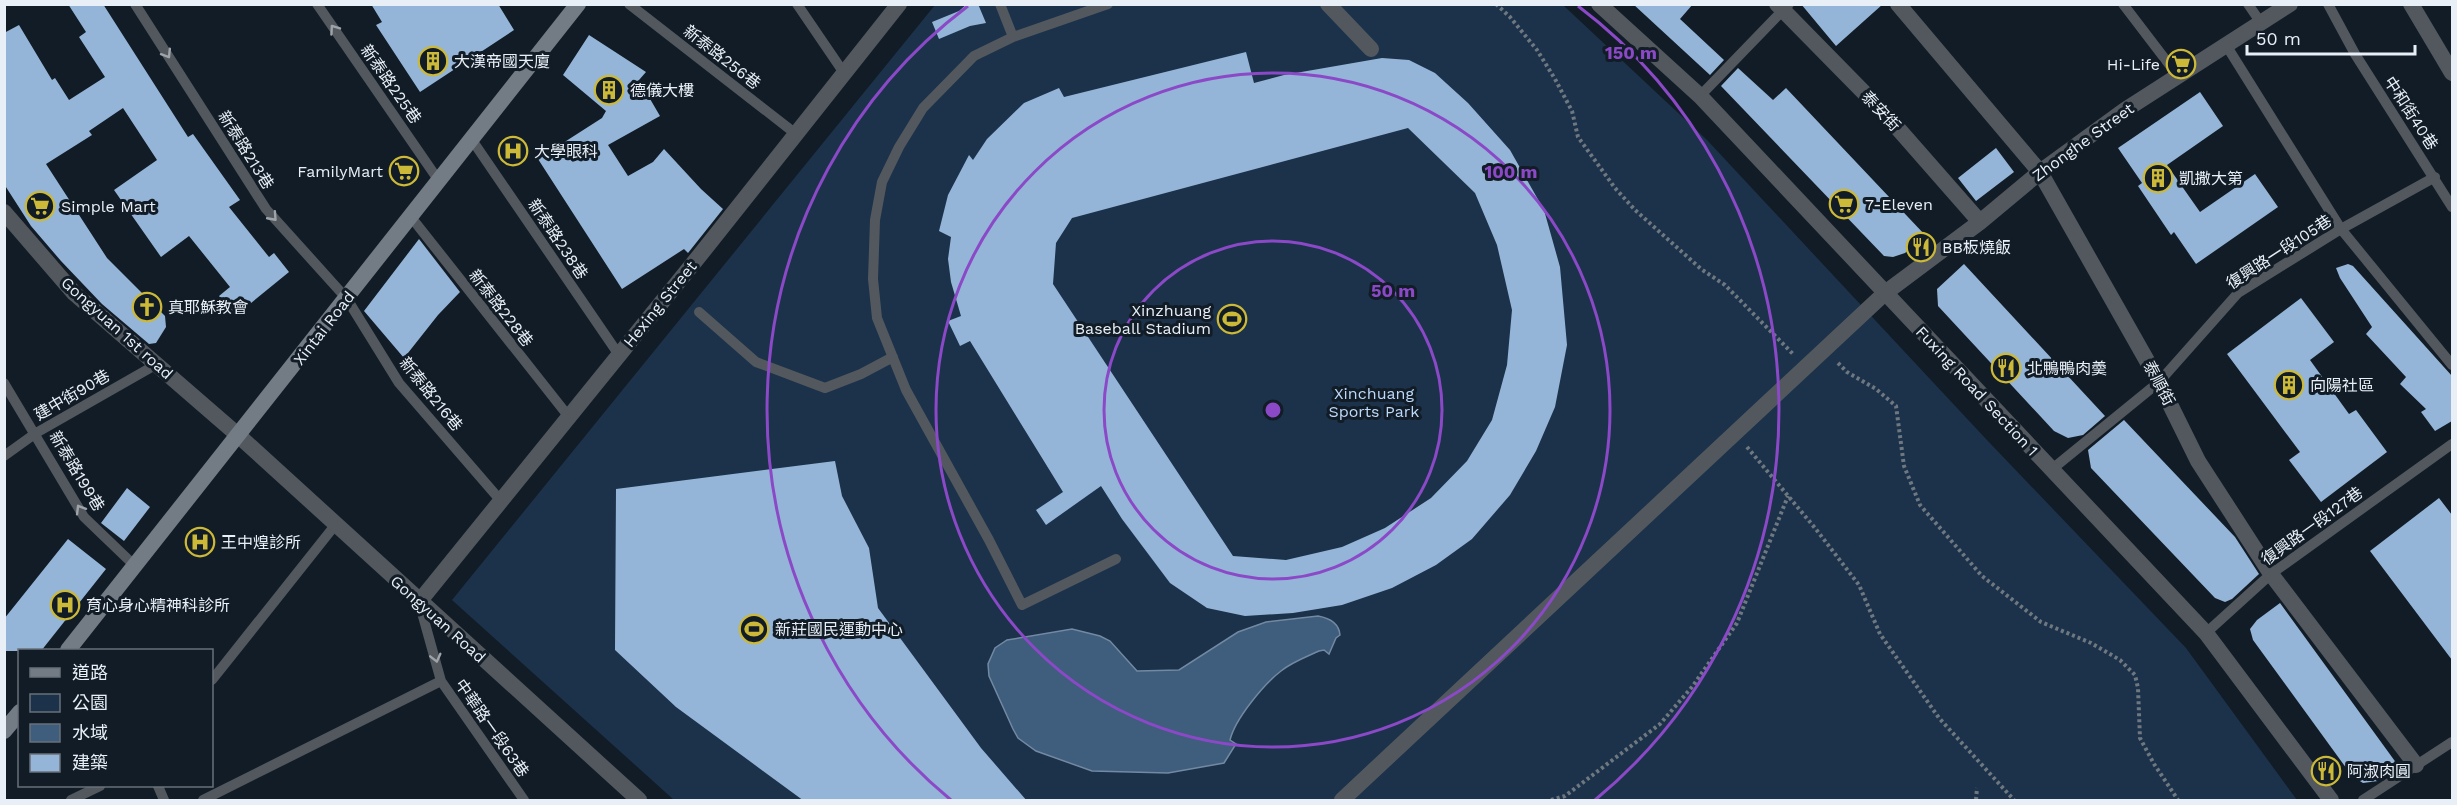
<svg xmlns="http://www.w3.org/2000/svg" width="2457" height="805" viewBox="0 0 2457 805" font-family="'Work Sans','Noto Sans TC',sans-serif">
<rect width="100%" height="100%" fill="#121c26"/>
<path fill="#1b324a" d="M 935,5 L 1563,5 L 1707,140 L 1986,439 L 2186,648 L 2297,800 L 674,800 L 452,600 Z"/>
<path fill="#3f5d7c" stroke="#7289a1" stroke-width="1.5" d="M 1318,616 C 1329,618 1339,623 1340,635 L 1336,638 L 1329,654 L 1324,650 L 1319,651 C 1306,657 1292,662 1281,671 C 1264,684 1235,719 1230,740 L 1236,744 L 1224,763 L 1168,773 L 1092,771 L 1036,751 L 1018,738 L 1013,729 L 989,676 L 988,664 L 995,648 L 1007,640 L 1072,629 L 1100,636 L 1110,641 L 1137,671 L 1179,670 L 1238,632 L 1266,622 Z"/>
<path fill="#94b5d8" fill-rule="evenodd" d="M 68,4 L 103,4 L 188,137 L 193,134 L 240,200 L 229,207 L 269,257 L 274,253 L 289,272 L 235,316 L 219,296 L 230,287 L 189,236 L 161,257 L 114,190 L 157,160 L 123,108 L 89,131 L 92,135 L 46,164 L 107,258 L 165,316 L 166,327 L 156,343 L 149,344 L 102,304 L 61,261 L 31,226 L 4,184 L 4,33 L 19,25 L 52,80 L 55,78 L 69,100 L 105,77 L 79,37 L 86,32 Z
M 371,4 L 498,4 L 514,30 L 420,92 L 376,25 L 382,22 Z
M 967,4 L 978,4 L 986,23 L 970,26 L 939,39 L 932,22 L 959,11 Z
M 1633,4 L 1693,4 L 1680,19 L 1724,60 L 1710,75 Z
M 1801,4 L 1883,4 L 1836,46 Z
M 589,35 L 646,72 L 639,80 L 660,116 L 608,145 L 628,176 L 653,162 L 664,149 L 701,189 L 723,209 L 688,253 L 684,249 L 622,289 L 538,159 L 602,118 L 606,111 L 563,75 Z
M 1246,52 L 1254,83 L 1284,75 L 1382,58 L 1409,60 L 1435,73 L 1468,103 L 1510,150 L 1544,210 L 1560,267 L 1567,345 L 1555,407 L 1536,451 L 1510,495 L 1472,539 L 1436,565 L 1392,588 L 1342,605 L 1293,613 L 1245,616 L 1207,608 L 1170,583 L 1122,519 L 1101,486 L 1046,525 L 1036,510 L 1063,492 L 970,341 L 960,346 L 948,321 L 961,316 L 951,282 L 948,259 L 951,237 L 939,231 L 948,195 L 969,155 L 973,160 L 987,139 L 1024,103 L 1059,88 L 1064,97 ZM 1408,128 L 1475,193 L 1497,245 L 1512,310 L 1507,365 L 1492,420 L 1467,461 L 1431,498 L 1385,528 L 1342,547 L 1286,560 L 1233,556 L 1053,284 L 1056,243 L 1072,218 Z
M 1738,68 L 1773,100 L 1786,88 L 1925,235 L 1905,253 L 1893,257 L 1884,256 L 1721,86 Z
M 2200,92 L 2223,126 L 2167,165 L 2200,212 L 2255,174 L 2278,207 L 2196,264 L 2174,232 L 2171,235 L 2138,186 L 2142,183 L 2118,148 Z
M 1996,148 L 2014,172 L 1976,201 L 1958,178 Z
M 419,239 L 460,292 L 438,315 L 404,358 L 364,311 Z
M 1964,264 L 2105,416 L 2083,435 L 2068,438 L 2054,431 L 1938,306 L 1937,289 Z
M 2348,264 L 2353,266 L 2452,376 L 2452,421 L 2435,431 L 2421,412 L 2426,409 L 2400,384 L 2406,377 L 2366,334 L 2372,327 L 2340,278 L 2336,268 Z
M 2301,298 L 2334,342 L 2310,360 L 2349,414 L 2356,410 L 2387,452 L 2321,502 L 2289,460 L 2300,452 L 2227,354 Z
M 2124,420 L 2235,537 L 2259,574 L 2232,599 L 2225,602 L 2215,598 L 2091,468 L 2088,450 Z
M 835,461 L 842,496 L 869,548 L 878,608 L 981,748 L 1027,801 L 804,801 L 676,707 L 615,650 L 616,489 Z
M 127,488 L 150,507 L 124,541 L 101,523 Z
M 2439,498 L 2452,515 L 2452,660 L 2370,551 Z
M 68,539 L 106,569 L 41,651 L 4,651 L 4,619 Z
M 2280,603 L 2397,764 L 2390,770 L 2391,773 L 2378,781 L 2363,783 L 2352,776 L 2253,640 L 2250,629 L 2257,620 Z"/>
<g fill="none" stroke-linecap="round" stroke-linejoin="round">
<path stroke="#6f7881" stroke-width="4" stroke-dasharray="3 3" stroke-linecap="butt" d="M 1496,4 L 1510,17 L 1537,50 L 1555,79 L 1572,111 L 1578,137 L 1615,188 L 1635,210 L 1701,269 L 1725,285 L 1794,355
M 1838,363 L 1847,372 L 1876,389 L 1896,406 L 1904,466 L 1920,505 L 1982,576 L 2041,622 L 2091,643 L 2120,660 L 2135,675 L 2138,688 L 2140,738 L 2154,764 L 2178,800
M 1747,447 L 1815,528 L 1859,585 L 1880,634 L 1939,718 L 2014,800
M 1551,800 L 1565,796 L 1660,724 L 1692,687 L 1737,623 L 1788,496
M 1976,800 L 1977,788"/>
<path stroke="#53585e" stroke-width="10" d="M 135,4 L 266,209 L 347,299 L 399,383 L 501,501
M 317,4 L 439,181
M 629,4 L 796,134
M 797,4 L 844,73
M 1000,4 L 1013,37
M 1108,4 L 1013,37 L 974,56 L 923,108 L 899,147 L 882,182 L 875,220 L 873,279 L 877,318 L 906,390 L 989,540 L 1022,605 L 1116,559
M 2123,4 L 2178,76
M 2248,4 L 2261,23
M 2328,4 L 2355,54 L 2452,207
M 2226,45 L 2341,229 L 2452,365
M 1700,96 L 1789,4
M 472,140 L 619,355
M 411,217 L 569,417
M 699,312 L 756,362 L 825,388 L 861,374 L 893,357
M 4,383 L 84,517 L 135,566
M 4,456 L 36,433 L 157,364
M 2051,470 L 2159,382 L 2238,293 L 2341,229 L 2435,177
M 419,602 L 441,681 L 524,800
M 2206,633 L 2271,574 L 2452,444
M 212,680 L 336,524
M 158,786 L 164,800
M 71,800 L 100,786
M 203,800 L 441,681
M 2363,800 L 2452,742"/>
<path stroke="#53585e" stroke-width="16" d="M 1328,4 L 1371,49
M 1342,800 L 1885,293"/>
<path stroke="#53585e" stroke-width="16" d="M 1777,4 L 1887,116 L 1980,222
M 1898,4 L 2040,172 L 2159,382 L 2198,461 L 2271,574 L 2416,765
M 2411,4 L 2452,73
M 4,212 L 74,293 L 239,436 L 639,800
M 1885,293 L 1980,222 L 2040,172 L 2125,110 L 2290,4
M 419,602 L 700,255 L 899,4"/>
<path stroke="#53585e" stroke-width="16" d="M 1599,4 L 1700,96 L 2206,633 L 2331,800"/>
<path stroke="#737b85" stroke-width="16" d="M 68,650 L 578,4
M 4,731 L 20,712"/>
</g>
<defs><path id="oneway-chevron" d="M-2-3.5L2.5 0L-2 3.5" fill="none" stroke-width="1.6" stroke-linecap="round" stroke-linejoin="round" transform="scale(1.5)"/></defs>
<g stroke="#9ea4aa">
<use href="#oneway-chevron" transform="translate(334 29) rotate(-125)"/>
<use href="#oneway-chevron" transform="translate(167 54) rotate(58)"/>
<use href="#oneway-chevron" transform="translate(273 217) rotate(48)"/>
<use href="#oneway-chevron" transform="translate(80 509) rotate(-121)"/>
<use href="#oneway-chevron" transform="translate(436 658) rotate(76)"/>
</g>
<g fill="none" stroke="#8b49c7" stroke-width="3">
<circle cx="1273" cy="410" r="169"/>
<circle cx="1273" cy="410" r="337"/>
<path d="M951 800A506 506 0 0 1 968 6M1578 6A506 506 0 0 1 1595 800"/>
</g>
<defs>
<g id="building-ring" transform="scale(1.5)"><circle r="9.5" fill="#121c26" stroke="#ccb938" stroke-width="1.5"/><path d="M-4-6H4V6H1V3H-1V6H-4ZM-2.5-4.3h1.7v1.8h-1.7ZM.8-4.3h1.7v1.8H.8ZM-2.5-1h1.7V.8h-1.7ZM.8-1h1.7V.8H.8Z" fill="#ccb938"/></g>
<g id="supermarket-ring" transform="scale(1.5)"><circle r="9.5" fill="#121c26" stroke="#ccb938" stroke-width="1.5"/><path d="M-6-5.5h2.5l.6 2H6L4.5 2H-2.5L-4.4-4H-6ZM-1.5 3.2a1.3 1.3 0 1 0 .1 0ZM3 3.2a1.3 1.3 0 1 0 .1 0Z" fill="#ccb938"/></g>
<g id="hospital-ring" transform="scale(1.5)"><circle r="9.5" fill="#121c26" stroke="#ccb938" stroke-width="1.5"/><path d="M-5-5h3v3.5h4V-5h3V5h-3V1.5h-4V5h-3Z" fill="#ccb938"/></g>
<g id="restaurant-ring" transform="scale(1.5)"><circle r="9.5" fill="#121c26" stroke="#ccb938" stroke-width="1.5"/><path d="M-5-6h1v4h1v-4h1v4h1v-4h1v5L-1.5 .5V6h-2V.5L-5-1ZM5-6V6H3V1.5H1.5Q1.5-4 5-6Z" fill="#ccb938"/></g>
<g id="church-ring" transform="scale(1.5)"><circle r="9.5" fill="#121c26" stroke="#ccb938" stroke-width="1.5"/><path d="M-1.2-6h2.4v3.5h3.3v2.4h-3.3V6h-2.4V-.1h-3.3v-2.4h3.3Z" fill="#ccb938"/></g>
<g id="stadium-ring" transform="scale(1.5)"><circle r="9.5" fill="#121c26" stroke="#ccb938" stroke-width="1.5"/><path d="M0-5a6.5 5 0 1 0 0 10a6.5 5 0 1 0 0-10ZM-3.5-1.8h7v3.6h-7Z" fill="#ccb938"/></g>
</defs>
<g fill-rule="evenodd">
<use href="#building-ring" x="433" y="61"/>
<use href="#supermarket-ring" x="2181" y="64"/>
<use href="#building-ring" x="609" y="90"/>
<use href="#hospital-ring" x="513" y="151"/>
<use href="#supermarket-ring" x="404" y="171"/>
<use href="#building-ring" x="2158" y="178"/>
<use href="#supermarket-ring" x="1844" y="204"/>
<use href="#supermarket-ring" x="40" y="206"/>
<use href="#restaurant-ring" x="1921" y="247"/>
<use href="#church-ring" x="147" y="307"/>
<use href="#stadium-ring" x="1232" y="319"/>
<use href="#restaurant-ring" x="2006" y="368"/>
<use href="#building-ring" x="2289" y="385"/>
<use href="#hospital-ring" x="200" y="542"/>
<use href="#hospital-ring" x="65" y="605"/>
<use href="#stadium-ring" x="754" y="629"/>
<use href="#restaurant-ring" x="2326" y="771"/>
</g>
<g text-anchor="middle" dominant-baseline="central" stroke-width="6" stroke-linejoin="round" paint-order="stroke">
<g font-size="16" fill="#e8eff7" stroke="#121c26">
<text transform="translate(722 57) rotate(38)">新泰路256巷</text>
<text transform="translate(391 84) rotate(55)">新泰路225巷</text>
<text transform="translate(1881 111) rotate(47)">泰安街</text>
<text transform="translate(2411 113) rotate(57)">中和街40巷</text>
<text transform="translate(2083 142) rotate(-36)">Zhonghe Street</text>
<text transform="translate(246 150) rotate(58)">新泰路213巷</text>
<text transform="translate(558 239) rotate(56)">新泰路238巷</text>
<text transform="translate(2279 252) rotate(-33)">復興路一段105巷</text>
<text transform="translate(660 304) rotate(-51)">Hexing Street</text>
<text transform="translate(501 308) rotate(52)">新泰路228巷</text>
<text transform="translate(117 328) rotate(42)">Gongyuan 1st road</text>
<text transform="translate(324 328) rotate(-52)">Xintai Road</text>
<text transform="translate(2159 383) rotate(62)">泰順街</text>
<text transform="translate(1977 391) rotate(47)">Fuxing Road Section 1</text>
<text transform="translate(431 394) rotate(51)">新泰路216巷</text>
<text transform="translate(72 395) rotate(-30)">建中街90巷</text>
<text transform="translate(77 471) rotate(59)">新泰路199巷</text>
<text transform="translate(2312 526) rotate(-36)">復興路一段127巷</text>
<text transform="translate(438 619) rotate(42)">Gongyuan Road</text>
<text transform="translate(492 728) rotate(55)">中華路一段63巷</text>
</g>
<g font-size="16" fill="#e8eff7" stroke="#121c26" text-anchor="start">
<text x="454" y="61">大漢帝國天廈</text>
<text x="2160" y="64" text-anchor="end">Hi-Life</text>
<text x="630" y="90">德儀大樓</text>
<text x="534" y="151">大學眼科</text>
<text x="383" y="171" text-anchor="end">FamilyMart</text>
<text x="2179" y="178">凱撒大第</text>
<text x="1865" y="204">7-Eleven</text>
<text x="61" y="206">Simple Mart</text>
<text x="1942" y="247">BB板燒飯</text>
<text x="168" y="307">真耶穌教會</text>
<text x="1211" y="310" text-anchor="end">Xinzhuang<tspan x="1211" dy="18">Baseball Stadium</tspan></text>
<text x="2027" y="368">北鴨鴨肉羮</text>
<text x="2310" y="385">向陽社區</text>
<text x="221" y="542">王中煌診所</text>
<text x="86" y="605">育心身心精神科診所</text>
<text x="775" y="629">新莊國民運動中心</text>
<text x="2347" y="771">阿淑肉圓</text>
</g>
<g font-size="16" fill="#bbd9fa" stroke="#121c26">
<text x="1374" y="393">Xinchuang<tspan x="1374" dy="18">Sports Park</tspan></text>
</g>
</g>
<circle cx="1273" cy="410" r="9" fill="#8b49c7" stroke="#121c26" stroke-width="3"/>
<g font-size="18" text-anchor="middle" font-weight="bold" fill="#8b49c7" stroke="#121c26" stroke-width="6" stroke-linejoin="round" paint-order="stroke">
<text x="1631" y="59">150 m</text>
<text x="1511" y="178">100 m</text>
<text x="1393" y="297">50 m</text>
</g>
<rect width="2457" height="805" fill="none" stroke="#e8eff7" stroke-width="12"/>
<rect x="18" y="649" width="195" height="138" fill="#121c26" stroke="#68707a" stroke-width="1.5"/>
<rect x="30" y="668" width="30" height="9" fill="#737b85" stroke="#68707a" stroke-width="1.5"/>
<text x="72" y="679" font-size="18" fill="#e8eff7">道路</text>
<rect x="30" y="694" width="30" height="18" fill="#1b324a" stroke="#68707a" stroke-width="1.5"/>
<text x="72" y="709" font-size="18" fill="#e8eff7">公園</text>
<rect x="30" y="724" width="30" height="18" fill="#3f5d7c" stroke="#68707a" stroke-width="1.5"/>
<text x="72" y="739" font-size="18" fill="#e8eff7">水域</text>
<rect x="30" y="754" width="30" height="18" fill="#94b5d8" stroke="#68707a" stroke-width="1.5"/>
<text x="72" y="769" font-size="18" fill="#e8eff7">建築</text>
<path d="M2247 45v9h168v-9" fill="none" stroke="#e8eff7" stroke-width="3"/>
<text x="2256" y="45" font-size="18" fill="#e8eff7" stroke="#121c26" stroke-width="4.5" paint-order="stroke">50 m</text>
</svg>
